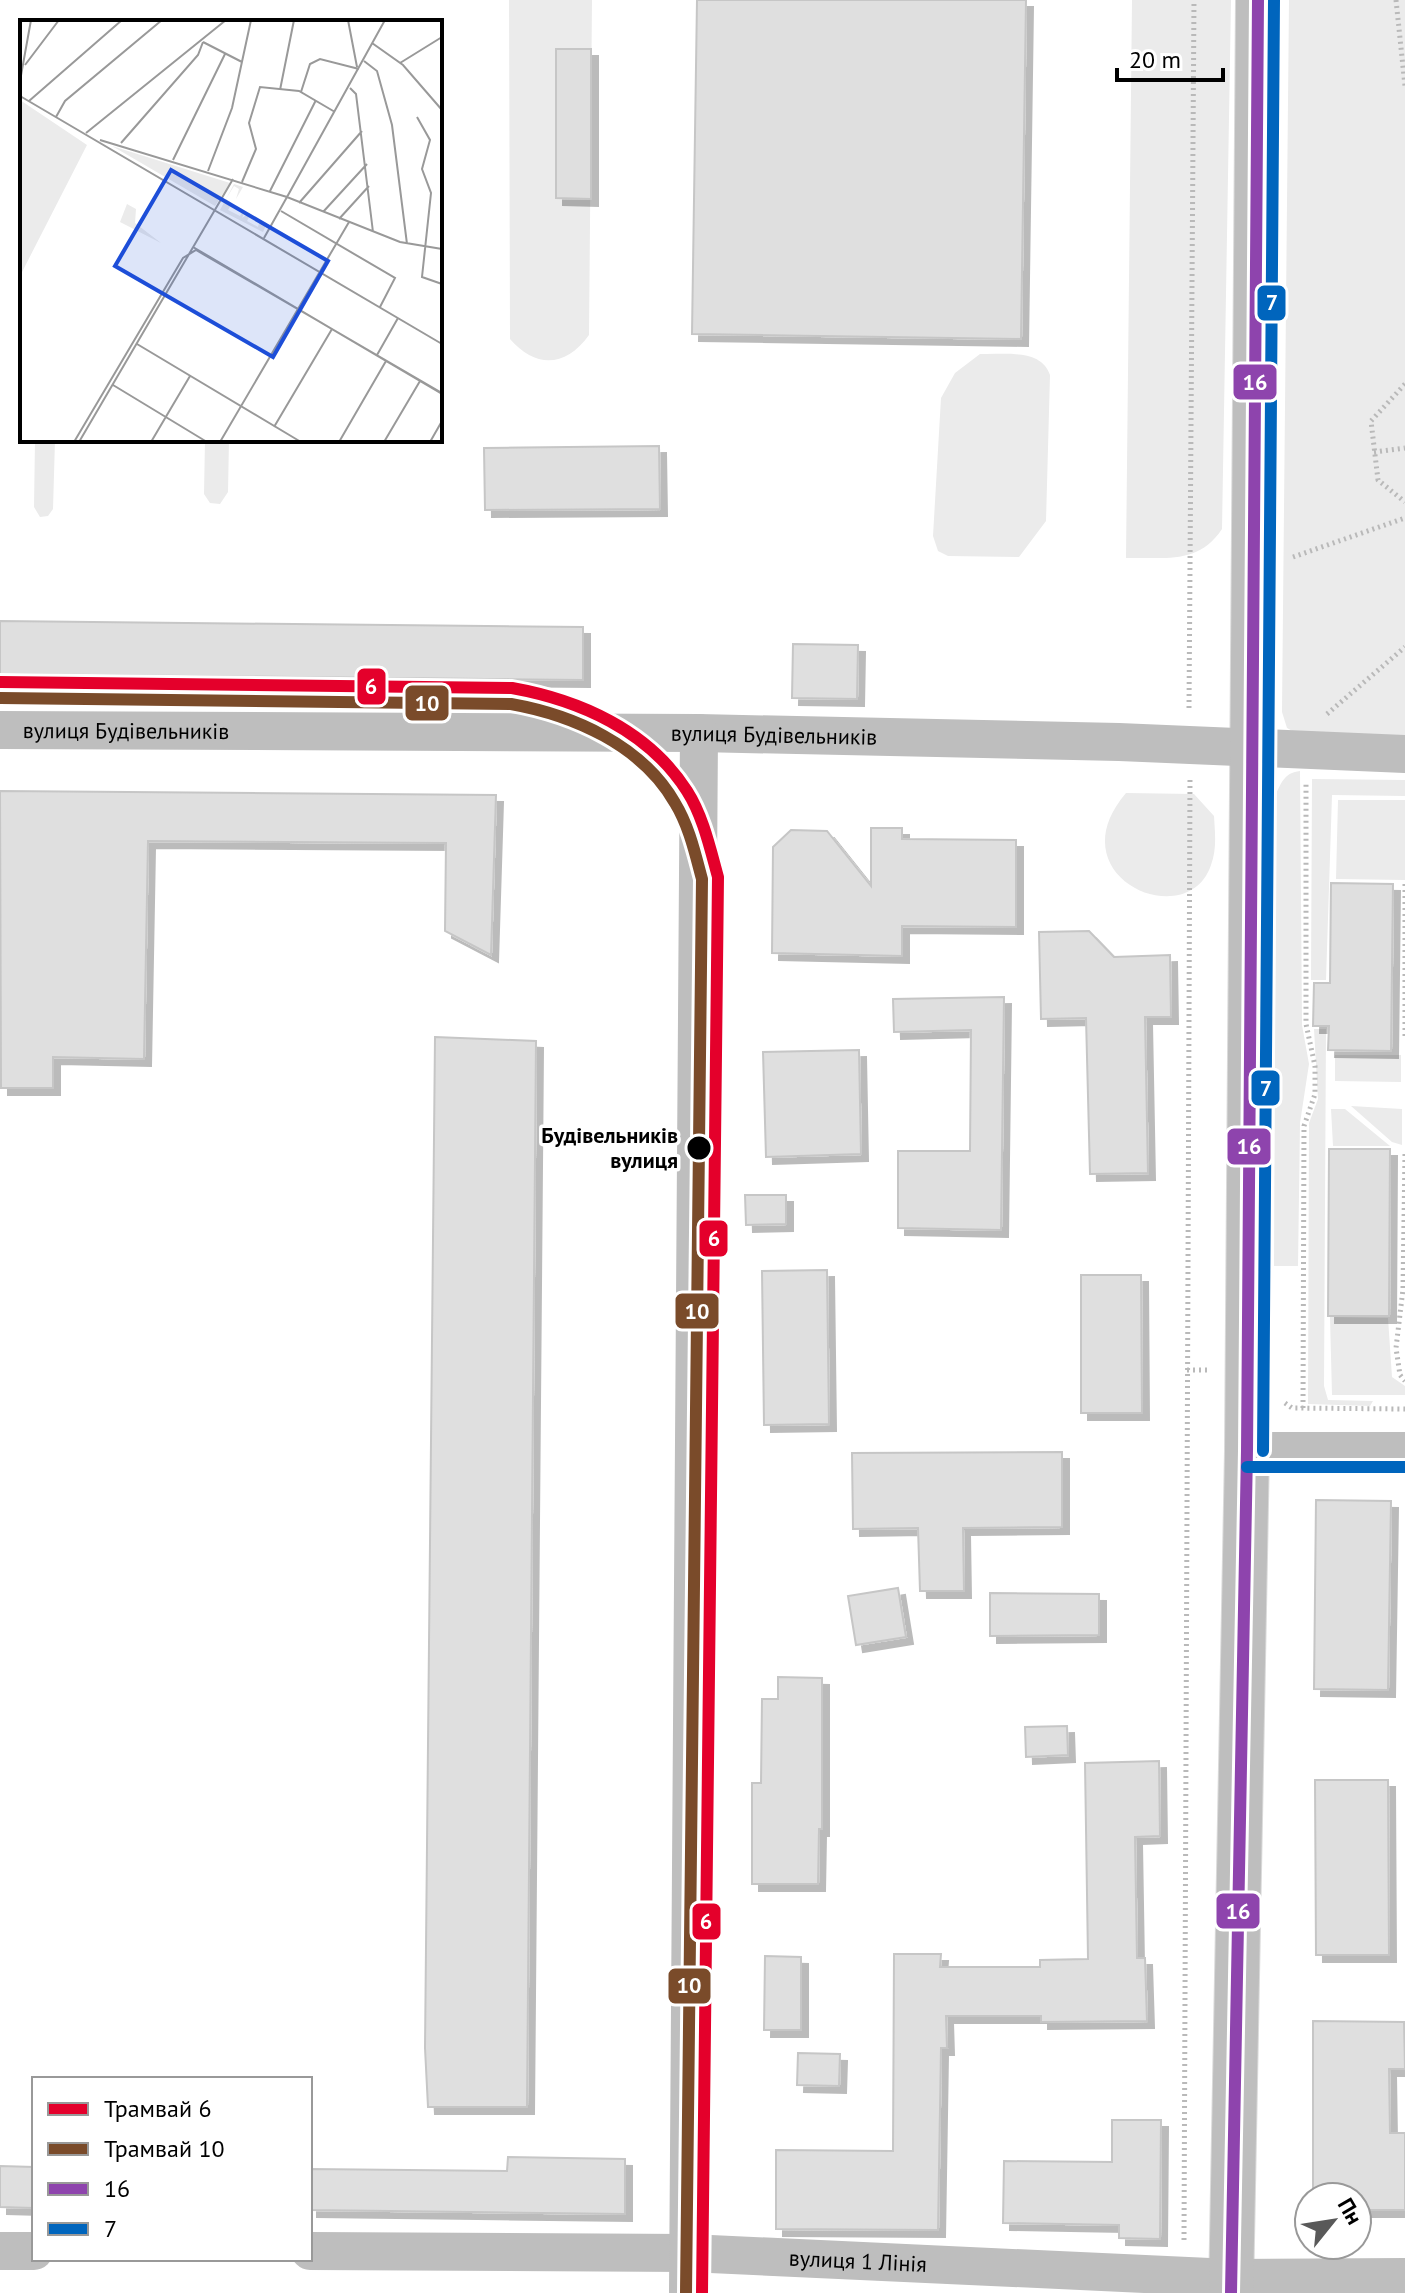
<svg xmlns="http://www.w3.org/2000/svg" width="1405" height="2293" viewBox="0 0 1405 2293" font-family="'PT Sans',sans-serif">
<defs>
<filter id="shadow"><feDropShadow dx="7" dy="7" stdDeviation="0" flood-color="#0004"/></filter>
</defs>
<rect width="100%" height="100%" fill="#fff"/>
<path fill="#ebebeb" d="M 509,0 L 592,0 L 589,335 C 566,367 536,369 510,339 Z
M 1132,0 L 1231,0 L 1222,529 C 1198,565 1165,557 1126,558 Z
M 1289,0 L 1405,0 L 1405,737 L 1298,734 L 1287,728 L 1282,712 Z
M 980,354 C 1005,355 1041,348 1050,375 L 1046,521 L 1019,557 L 948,556 L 938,551 L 933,536 L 941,398 L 955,373 Z
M 35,440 L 55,440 L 53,509 L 48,516 L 40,517 L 34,507 Z
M 205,440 L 229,440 L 228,492 L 220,504 L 210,503 L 204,494 Z
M 1300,771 L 1302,1025 L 1309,1064 L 1300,1123 L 1298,1266 L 1274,1266 L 1276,794 C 1282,781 1285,773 1300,771 Z
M 1312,779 L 1405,780 L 1405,796 L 1332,795 L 1326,980 L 1311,980 Z
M 1126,793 L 1194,794 L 1214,816 C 1215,833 1217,849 1211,865 C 1188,935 1054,877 1126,793 Z
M 1338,800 L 1405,800 L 1405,880 L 1336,879 Z
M 1314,1029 L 1326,1029 L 1324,1386 L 1328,1400 L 1373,1401 L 1370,1406 L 1308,1404 L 1309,1123 L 1318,1099 Z
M 1335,1055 L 1401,1055 L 1401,1082 L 1335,1081 Z
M 1351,1106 L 1402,1109 L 1402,1145 L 1392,1142 Z
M 1331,1109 L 1345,1109 L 1390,1146 L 1333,1146 Z
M 1330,1317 L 1388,1318 L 1392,1377 L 1405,1386 L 1405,1395 L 1332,1395 Z"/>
<path fill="#dfdfdf" stroke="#c6c6c6" stroke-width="2" filter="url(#shadow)" d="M 697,0 L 1026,0 L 1021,339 L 692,334 Z
M 556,49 L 591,49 L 591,199 L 556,198 Z
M 659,446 L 660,509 L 485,510 L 484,448 Z
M 0,621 L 583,627 L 583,680 L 0,674 Z
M 793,644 L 858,645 L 857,699 L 792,698 Z
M 0,791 L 496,795 L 491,955 L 445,931 L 446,843 L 148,841 L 144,1059 L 53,1057 L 53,1088 L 1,1088 Z
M 871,828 L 902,828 L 902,839 L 1016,840 L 1016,927 L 902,926 L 902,956 L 772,953 L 773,847 L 791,830 L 827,831 L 871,886 Z
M 1331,883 L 1393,884 L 1391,1051 L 1328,1050 L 1329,1026 L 1313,1026 L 1314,983 L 1330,983 Z
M 1089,931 L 1114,957 L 1170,955 L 1171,1017 L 1145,1017 L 1148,1173 L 1090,1174 L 1086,1018 L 1041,1019 L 1039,932 Z
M 1004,997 L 1001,1230 L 898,1228 L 898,1151 L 970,1151 L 971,1030 L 894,1032 L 893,999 Z
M 435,1037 L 536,1041 L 527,2107 L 428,2107 L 425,2048 Z
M 859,1050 L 861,1154 L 766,1157 L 763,1052 Z
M 1329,1149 L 1390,1149 L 1389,1316 L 1328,1316 Z
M 745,1195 L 786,1195 L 786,1224 L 746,1225 Z
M 827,1270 L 829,1424 L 764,1425 L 762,1271 Z
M 1081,1275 L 1141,1275 L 1142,1413 L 1081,1413 Z
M 1062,1452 L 1062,1527 L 963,1528 L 964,1591 L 920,1591 L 918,1528 L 853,1529 L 852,1453 Z
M 1316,1500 L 1391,1501 L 1388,1690 L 1314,1689 Z
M 898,1588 L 906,1637 L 856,1645 L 848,1596 Z
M 990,1593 L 1099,1594 L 1099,1635 L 990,1636 Z
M 778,1677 L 822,1678 L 822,1829 L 819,1829 L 818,1884 L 752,1884 L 752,1783 L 761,1783 L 762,1699 L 778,1699 Z
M 1067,1726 L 1068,1755 L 1026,1757 L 1025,1727 Z
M 1159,1761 L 1160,1836 L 1135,1837 L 1137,1958 L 1145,1958 L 1147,2021 L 1041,2022 L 1041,2016 L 946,2016 L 947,2048 L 941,2048 L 938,2230 L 776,2229 L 776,2150 L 893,2151 L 894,1954 L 941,1954 L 940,1967 L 1040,1967 L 1040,1960 L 1088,1959 L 1085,1763 Z
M 1315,1780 L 1388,1780 L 1389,1955 L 1316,1955 Z
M 765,1956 L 801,1957 L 801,2030 L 764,2030 Z
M 1313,2021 L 1404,2022 L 1405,2069 L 1389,2069 L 1390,2133 L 1405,2133 L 1405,2210 L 1357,2210 L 1357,2197 L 1313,2197 Z
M 798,2053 L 840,2054 L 839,2086 L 797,2085 Z
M 1112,2120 L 1161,2120 L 1160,2239 L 1119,2238 L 1119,2225 L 1003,2223 L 1004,2161 L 1112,2162 Z
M 508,2157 L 625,2159 L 625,2214 L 310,2210 L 310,2169 L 507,2171 Z
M 0,2166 L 34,2167 L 34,2208 L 0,2207 Z"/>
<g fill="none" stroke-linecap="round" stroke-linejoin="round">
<g stroke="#dbdbdb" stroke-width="46">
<path id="major" d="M 1231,2293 L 1247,1451 L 1258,0"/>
</g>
<path stroke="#b9b9b9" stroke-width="5" stroke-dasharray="2 4" stroke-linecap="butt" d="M 1396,0 L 1405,86
M 1405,384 L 1371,421 L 1378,480 L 1405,502
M 1374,452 L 1405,448
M 1293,557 L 1405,518
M 1189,708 L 1194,0
M 1327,714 L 1405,647
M 1405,884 L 1405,1039
M 1405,1154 L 1403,1289 L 1396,1348 L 1400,1375 L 1405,1381
M 1187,1370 L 1210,1370
M 1285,1403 L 1292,1408 L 1405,1409
M 1303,1408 L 1304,1126 L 1315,1094 L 1315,1066 L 1306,1024 L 1306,783
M 1184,2240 L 1190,778"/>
<g stroke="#bebebe" stroke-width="38">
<path id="s1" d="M 0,730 L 699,733 L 1119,742 L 1405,754"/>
<path d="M 1247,1451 L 1405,1451"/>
<path d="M 0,2251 L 34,2251"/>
<path id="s2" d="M 310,2251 L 689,2253 L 1231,2278 L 1405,2277"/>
<path d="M 688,2293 L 699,733"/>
</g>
<use href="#major" stroke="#bebebe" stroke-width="44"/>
<g stroke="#fff" stroke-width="18">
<path id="bus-1" d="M 1231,2293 L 1247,1451 L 1258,0"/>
</g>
<g stroke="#fff" stroke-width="18">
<path id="bus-2" d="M 1263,1451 L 1274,0
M 1247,1467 L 1405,1467"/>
</g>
<use href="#bus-1" stroke="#8e44ad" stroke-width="12"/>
<use href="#bus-2" stroke="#0065bd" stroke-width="12"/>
<g stroke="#fff" stroke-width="18">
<path id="tram-1" d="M 0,682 L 512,688 C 579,700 648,730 687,791 C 703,816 710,848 718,877 L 702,2293"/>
</g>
<g stroke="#fff" stroke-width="18">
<path id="tram-2" d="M 0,698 L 511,704 C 573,715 642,745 675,803 C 689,826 695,853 702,879 L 686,2293"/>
</g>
<use href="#tram-1" stroke="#e4002b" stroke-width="12"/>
<use href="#tram-2" stroke="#7a4b2a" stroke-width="12"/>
</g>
<circle fill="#000" stroke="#fff" stroke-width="3" cx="699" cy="1148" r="13"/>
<g text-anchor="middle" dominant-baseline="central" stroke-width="7" stroke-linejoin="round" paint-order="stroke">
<g font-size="22" fill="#000" stroke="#fff">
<text stroke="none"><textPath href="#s1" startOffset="126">вулиця Будівельників</textPath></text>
<text stroke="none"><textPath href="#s1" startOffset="774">вулиця Будівельників</textPath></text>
<text stroke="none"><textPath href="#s2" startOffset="548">вулиця 1 Лінія</textPath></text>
</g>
<g font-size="22" font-weight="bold" fill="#000" stroke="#fff" text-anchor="end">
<text x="678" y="1135">Будівельників<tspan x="678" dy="25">вулиця</tspan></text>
</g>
</g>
<g transform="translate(20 20)">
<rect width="422" height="422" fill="#fff"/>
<path d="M 0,80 L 67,125 L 0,256 ZM 92,126 L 210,163 L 195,186 ZM 214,164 L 223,167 L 216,179 L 219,169 L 214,166 L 206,179 L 212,183 L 208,190 L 220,196 L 223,191 L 216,185 L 225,191 L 222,198 L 229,193 L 238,199 L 230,195 L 227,201 L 238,207 L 240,200 L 247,203 L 243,212 L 200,190 ZM 107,184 L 116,189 L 115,203 L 141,223 L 100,202 Z" fill="#ebebeb"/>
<path fill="none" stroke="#999" stroke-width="2" d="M 328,0 L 337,47M 183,22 L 222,42M 352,23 L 383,45 L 422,90M 344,41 L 357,51 L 372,105 L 387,224M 380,43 L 422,17M 5,45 L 39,0M 0,61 L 11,0M 330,68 L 336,74 L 353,212M 260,70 L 274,0M 281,72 L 290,44 L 300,39 L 339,49M 0,76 L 422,324M 9,81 L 102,0M 36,97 L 45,81 L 142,0M 397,97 L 410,120 L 402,149 L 411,173 L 402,257 L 422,264M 66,113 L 206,0M 80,120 L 267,177 L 365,0M 101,123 L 178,35 L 183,22M 153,140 L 205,34M 188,151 L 212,88 L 231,0M 222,162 L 236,129 L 229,103 L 240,67 L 279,71 L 315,92M 250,171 L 296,80M 279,183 L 342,111M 261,191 L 375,258 L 360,287M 303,192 L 347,144M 319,199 L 349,166M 244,218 L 267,177 L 380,222 L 422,229M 173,227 L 422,374M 117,324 L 281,422M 357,335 L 378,298M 93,365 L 187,422M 254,407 L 312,309M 54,422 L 163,238 L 176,230 L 422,373M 59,422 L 213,159M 131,422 L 170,356M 200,422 L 329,202M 319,422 L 366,341M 364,422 L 400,361M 410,422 L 422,401"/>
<path fill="#1d4ed8" fill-opacity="0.15" stroke="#1d4ed8" stroke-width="4" d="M 151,150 L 308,241 L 253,337 L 95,246 Z"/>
<rect width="422" height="422" fill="none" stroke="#000" stroke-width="4"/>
</g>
<g stroke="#fff" stroke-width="3">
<rect x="1256" y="284" width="31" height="38" rx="8" fill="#0065bd"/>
<rect x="1232" y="363" width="46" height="38" rx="8" fill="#8e44ad"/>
<rect x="356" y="667" width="31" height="39" rx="8" fill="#e4002b"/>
<rect x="404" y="684" width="46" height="38" rx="8" fill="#7a4b2a"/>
<rect x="1250" y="1069" width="31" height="38" rx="8" fill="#0065bd"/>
<rect x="1226" y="1127" width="46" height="39" rx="8" fill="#8e44ad"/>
<rect x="698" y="1219" width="31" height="39" rx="8" fill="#e4002b"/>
<rect x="674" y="1292" width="46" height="38" rx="8" fill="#7a4b2a"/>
<rect x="1215" y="1892" width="46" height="38" rx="8" fill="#8e44ad"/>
<rect x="691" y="1902" width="31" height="39" rx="8" fill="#e4002b"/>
<rect x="667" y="1967" width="45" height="38" rx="8" fill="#7a4b2a"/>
</g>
<g font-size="22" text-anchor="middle" font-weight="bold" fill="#fff">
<text x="1272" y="310">7</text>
<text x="1255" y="390">16</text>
<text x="371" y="694">6</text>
<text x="427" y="711">10</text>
<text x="1266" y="1096">7</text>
<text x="1249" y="1154">16</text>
<text x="714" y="1246">6</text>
<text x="697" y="1319">10</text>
<text x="1238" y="1919">16</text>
<text x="706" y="1929">6</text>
<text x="689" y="1993">10</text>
</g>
<rect x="32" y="2077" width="280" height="184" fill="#ffffff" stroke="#999999" stroke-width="2"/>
<rect x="48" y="2103" width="40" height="12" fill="#e4002b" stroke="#999999" stroke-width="2"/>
<text x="104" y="2117" font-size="24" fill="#000000">Трамвай 6</text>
<rect x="48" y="2143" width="40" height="12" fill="#7a4b2a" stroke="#999999" stroke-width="2"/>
<text x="104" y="2157" font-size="24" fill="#000000">Трамвай 10</text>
<rect x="48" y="2183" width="40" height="12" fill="#8e44ad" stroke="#999999" stroke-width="2"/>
<text x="104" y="2197" font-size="24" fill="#000000">16</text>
<rect x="48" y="2223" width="40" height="12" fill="#0065bd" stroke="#999999" stroke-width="2"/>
<text x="104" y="2237" font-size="24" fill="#000000">7</text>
<g transform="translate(1333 2221) rotate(60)"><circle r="38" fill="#ffffff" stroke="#999999" stroke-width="2"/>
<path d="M0-6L14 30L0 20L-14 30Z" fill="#595959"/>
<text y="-12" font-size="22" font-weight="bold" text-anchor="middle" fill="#000000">Пн</text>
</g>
<path d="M1117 68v12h106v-12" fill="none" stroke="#000000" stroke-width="4"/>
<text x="1129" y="68" font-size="24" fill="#000000" stroke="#ffffff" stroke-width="6" paint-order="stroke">20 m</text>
</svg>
